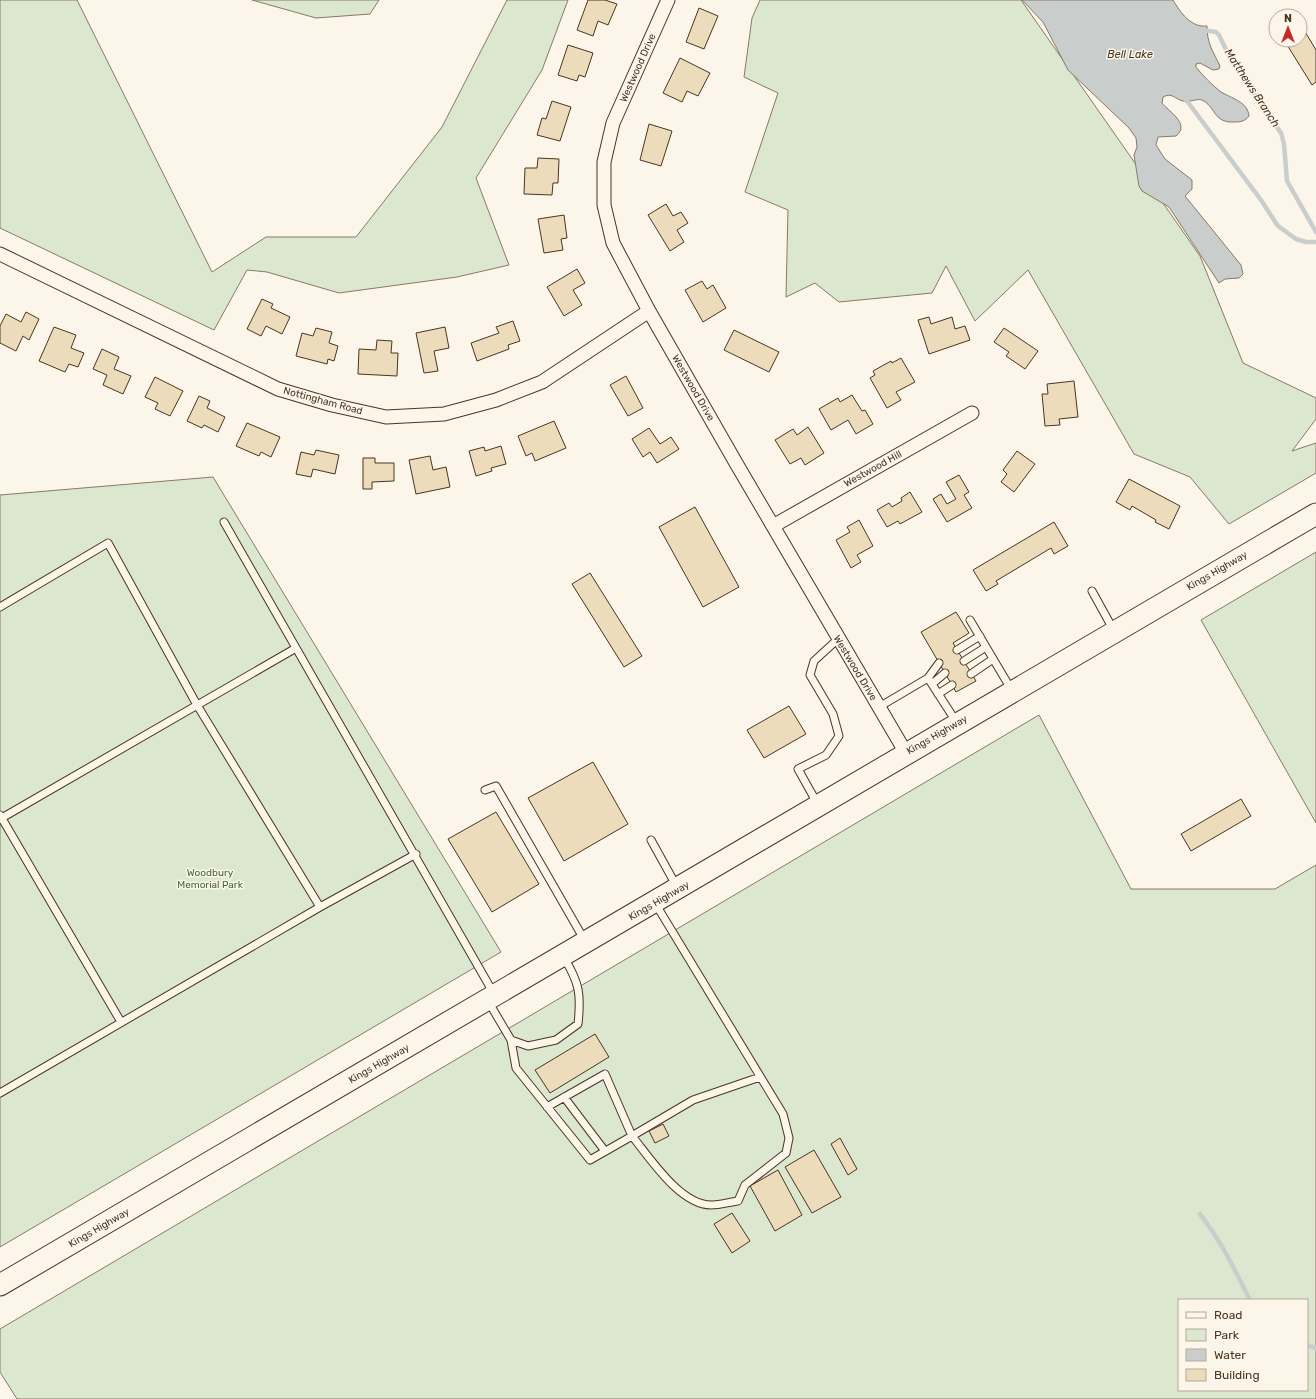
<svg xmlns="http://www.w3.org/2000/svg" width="1316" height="1399" viewBox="0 0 1316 1399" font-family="Rubik,sans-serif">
<rect width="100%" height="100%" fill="#fbf6e9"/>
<path fill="#dce7d0" stroke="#887966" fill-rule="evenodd" d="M 0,0 L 77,0 L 212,272 L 266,237 L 356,237 L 442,127 L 507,0 L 568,0 L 542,70 L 476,178 L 509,265 L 457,277 L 339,293 L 267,272 L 247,270 L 214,330 L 0,228 Z
M 252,0 L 379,0 L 370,14 L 316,18 Z
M 760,0 L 1021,0 L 1200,256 L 1243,363 L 1316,398 L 1316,419 L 1292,451 L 1316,443 L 1316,473 L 1229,524 L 1190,477 L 1134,454 L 1028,270 L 975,321 L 946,266 L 932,293 L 839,302 L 815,283 L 786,297 L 788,210 L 745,192 L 778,93 L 744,77 L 752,18 Z
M 213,477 L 501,952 L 0,1247 L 0,495 Z
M 1316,552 L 1316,823 L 1201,620 Z
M 1039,715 L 1131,889 L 1275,889 L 1316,865 L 1316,1399 L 17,1399 L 0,1372 L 0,1329 ZM 1179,1300 L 1307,1300 L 1307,1390 L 1179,1390 Z"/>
<path fill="#c9cecd" stroke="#887966" d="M 1022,0 L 1173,0 C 1180,12 1191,28 1207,26 C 1207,44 1213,51 1220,66 L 1219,69 L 1213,70 L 1200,63 L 1196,64 L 1196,67 C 1203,76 1212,85 1221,92 C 1231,98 1248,102 1249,116 C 1245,121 1241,122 1235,122 C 1214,123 1217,110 1204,101 C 1198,97 1190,103 1183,101 C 1175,99 1172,92 1163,97 L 1162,103 C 1168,111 1191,124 1176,136 L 1158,137 L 1156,145 L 1165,159 L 1192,180 L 1192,189 L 1185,196 L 1241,265 L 1243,274 L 1239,278 L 1225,279 L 1219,283 L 1169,207 L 1142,191 L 1139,186 L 1134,155 L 1137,147 L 1136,138 L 1129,128 L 1068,70 L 1043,22 Z"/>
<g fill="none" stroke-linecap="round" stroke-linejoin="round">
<path stroke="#c9cecd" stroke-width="4.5" d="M 1202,30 L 1216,32 L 1219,35 L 1232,62 L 1281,133 L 1284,144 L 1287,181 L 1316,232
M 1184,97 L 1261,200 L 1278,226 L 1296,239 L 1306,242 L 1316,242
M 1200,1214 C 1221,1241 1235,1270 1250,1300
M 1307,1345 L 1316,1348"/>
</g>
<path fill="#ecdcbc" stroke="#4a3520" d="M 588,0 L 605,0 L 617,4 L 608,25 L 598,21 L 593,36 L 577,30 Z
M 699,8 L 718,16 L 704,49 L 686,42 Z
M 1301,25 L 1316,50 L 1316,82 L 1312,85 L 1284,40 L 1300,40 Z
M 568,45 L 593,53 L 585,77 L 579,75 L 577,81 L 558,75 Z
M 680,58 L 710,73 L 698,96 L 687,91 L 682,102 L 663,93 Z
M 552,101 L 571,107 L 560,141 L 537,135 L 542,118 L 546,119 Z
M 649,124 L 672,131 L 661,166 L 640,160 Z
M 538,158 L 559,159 L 558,183 L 553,183 L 552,195 L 524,194 L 525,168 L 537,168 Z
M 666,204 L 673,216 L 681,212 L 688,223 L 677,230 L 684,242 L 670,251 L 648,215 Z
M 564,215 L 567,238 L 561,239 L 563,250 L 544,253 L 538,219 Z
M 577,269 L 585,283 L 573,290 L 582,305 L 564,316 L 547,287 Z
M 702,281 L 707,289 L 713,285 L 726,308 L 703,322 L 685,290 Z
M 262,299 L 273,304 L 271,308 L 290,317 L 282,334 L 266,326 L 261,336 L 247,329 Z
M 26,312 L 39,319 L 29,340 L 23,336 L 16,351 L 0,343 L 0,326 L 6,314 L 21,322 Z
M 929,317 L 931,324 L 952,317 L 955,329 L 965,326 L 970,340 L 929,354 L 918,320 Z
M 513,321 L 520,341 L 508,345 L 509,349 L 477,361 L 471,343 L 499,333 L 496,327 Z
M 54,327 L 76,335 L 71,348 L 84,353 L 78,367 L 69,364 L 65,372 L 39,361 Z
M 445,327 L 449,348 L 434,351 L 438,371 L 424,373 L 416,333 Z
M 316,328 L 332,332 L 329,343 L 338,346 L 334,361 L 328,359 L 327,364 L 296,356 L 302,333 L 313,336 Z
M 1004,328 L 1038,351 L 1025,369 L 1006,356 L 1009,352 L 994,342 Z
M 734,330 L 779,352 L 769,372 L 724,350 Z
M 377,340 L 392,341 L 391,353 L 398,353 L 397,376 L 358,374 L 359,349 L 376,350 Z
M 102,349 L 119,357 L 114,369 L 131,376 L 123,394 L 103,385 L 107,375 L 93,369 Z
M 901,358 L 915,382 L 896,392 L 901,400 L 887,408 L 870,378 L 875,375 L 873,371 L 891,361 L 892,363 Z
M 626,376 L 643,408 L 628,416 L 610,385 Z
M 155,377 L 183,391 L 170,416 L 155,409 L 158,403 L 145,397 Z
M 1074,381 L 1078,417 L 1059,419 L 1060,425 L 1045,426 L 1042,394 L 1048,394 L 1047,384 Z
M 852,395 L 862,411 L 865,410 L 873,424 L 856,434 L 848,420 L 831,430 L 819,409 L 838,398 L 840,402 Z
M 199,396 L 210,401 L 207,408 L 225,417 L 218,432 L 204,425 L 202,428 L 187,421 Z
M 554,421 L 566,448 L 535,461 L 532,453 L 526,456 L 518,436 Z
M 247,423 L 280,437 L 271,457 L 261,452 L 259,456 L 236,446 Z
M 808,427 L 824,453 L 805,465 L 801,458 L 790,464 L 775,440 L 793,429 L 797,435 Z
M 649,428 L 660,444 L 671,437 L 679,449 L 657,463 L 650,452 L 643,457 L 632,439 Z
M 501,446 L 506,464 L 491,468 L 492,471 L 476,476 L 469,451 L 484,447 L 485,451 Z
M 316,450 L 339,455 L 335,474 L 313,469 L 311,477 L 296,474 L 301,452 L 314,455 Z
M 1017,451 L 1035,464 L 1014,492 L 1001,482 L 1007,474 L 1003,470 Z
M 430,456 L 433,470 L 446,467 L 450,487 L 416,494 L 409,460 Z
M 363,458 L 375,458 L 375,463 L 394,463 L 394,481 L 372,482 L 372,489 L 363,489 Z
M 959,475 L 969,492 L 964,495 L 972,508 L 947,522 L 933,499 L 941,494 L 947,504 L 956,499 L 946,482 Z
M 1129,479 L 1180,506 L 1169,529 L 1155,522 L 1156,520 L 1132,506 L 1130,510 L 1116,502 Z
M 910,492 L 922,512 L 900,524 L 898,521 L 887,527 L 877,510 L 889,503 L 892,507 L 902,501 L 901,498 Z
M 695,507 L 739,587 L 703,607 L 659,527 Z
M 859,520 L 873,546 L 857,555 L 861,562 L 851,568 L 836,540 L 850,532 L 847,527 Z
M 1054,522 L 1068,546 L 1054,554 L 1051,548 L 996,581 L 998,584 L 986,591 L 973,570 Z
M 590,573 L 642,656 L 624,667 L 572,584 Z
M 956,612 L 969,633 L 953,643 L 976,681 L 956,692 L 921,632 Z
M 789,706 L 806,734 L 764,758 L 747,730 Z
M 593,762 L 628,824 L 564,861 L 528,798 Z
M 1241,799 L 1251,816 L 1191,851 L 1181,834 Z
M 496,812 L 539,884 L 492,912 L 448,839 Z
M 595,1034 L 609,1057 L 550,1093 L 535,1070 Z
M 663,1124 L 669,1136 L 655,1143 L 649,1131 Z
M 840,1138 L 857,1169 L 848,1175 L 831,1144 Z
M 814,1150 L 841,1197 L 812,1213 L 785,1167 Z
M 778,1170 L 802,1215 L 775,1231 L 750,1186 Z
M 732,1213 L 750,1241 L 732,1253 L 714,1224 Z"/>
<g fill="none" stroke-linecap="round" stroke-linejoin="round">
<g stroke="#4a3520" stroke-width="9">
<path id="lane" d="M 224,522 L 494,994
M 1092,591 L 1113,629
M 0,607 L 108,543 L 197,705 L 320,907
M 970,620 L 1011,689
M 957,650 L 980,636
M 964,661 L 986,647
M 971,674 L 993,659
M 928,678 L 939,663
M 932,684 L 945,673
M 938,694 L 952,685
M 879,707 L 928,678 L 957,723
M 485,790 L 496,786 L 585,941
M 817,803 L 798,769 L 826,755 L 839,736 L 833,714 L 810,675 L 814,661 L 838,639
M 0,815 L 121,1022
M 0,819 L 296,648
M 651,840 L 677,887
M 488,1001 L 511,1040 L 528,1046 L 556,1040 L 578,1024 C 581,996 580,983 564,958
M 511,1040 L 516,1068 L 590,1160 L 632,1136 C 650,1158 680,1205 711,1205 C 720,1205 729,1202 738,1201 L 745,1185 L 786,1153 L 789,1138 L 783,1114 L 655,903
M 0,1093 L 320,907 L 416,854
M 564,1097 L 605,1151
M 547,1107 L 605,1074 L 632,1136 L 693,1100 L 760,1077"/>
</g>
<g stroke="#4a3520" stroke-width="15">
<path id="street" d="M 668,0 L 613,123 L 604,162 L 604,205 L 613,243 L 649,311 L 736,463 L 906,753
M 0,254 L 278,389 L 332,405 L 386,417 L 444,414 L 496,400 L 542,382 L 649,311
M 773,526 L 972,413"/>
</g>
<g stroke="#4a3520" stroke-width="23">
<path id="primary" d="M 0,1285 C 440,1030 876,769 1316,514"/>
</g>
<use href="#lane" stroke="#fbf6e9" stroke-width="7"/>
<use href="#street" stroke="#fbf6e9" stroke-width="13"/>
<use href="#primary" stroke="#fbf6e9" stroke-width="21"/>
</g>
<g text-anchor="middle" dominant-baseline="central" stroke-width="3" stroke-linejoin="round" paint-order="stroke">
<g font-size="10" fill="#4a3520" stroke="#fbf6e9">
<text transform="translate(638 68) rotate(-66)">Westwood Drive</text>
<text transform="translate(693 388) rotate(60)">Westwood Drive</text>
<text transform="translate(323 401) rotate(15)">Nottingham Road</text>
<text transform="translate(873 469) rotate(-29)">Westwood Hill</text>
<text transform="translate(1217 571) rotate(-30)">Kings Highway</text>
<text transform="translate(855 668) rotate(59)">Westwood Drive</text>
<text transform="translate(937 735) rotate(-30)">Kings Highway</text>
<text transform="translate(659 901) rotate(-30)">Kings Highway</text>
<text transform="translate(379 1064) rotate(-30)">Kings Highway</text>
<text transform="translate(99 1228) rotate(-30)">Kings Highway</text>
</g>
<g font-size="10" fill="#436837" stroke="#fbf6e9">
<text x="210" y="873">Woodbury<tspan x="210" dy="12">Memorial Park</tspan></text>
</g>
<g font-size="11" font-style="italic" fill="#4a3520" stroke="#fbf6e9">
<text x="1130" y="54">Bell Lake</text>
<text transform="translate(1252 88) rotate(57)">Matthews Branch</text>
</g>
</g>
<rect x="1178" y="1299" width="130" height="92" fill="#fbf6e9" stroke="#b4a999"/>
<rect x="1186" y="1312" width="20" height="6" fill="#fbf6e9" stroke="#b4a999"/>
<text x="1214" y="1319" font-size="12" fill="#4a3520">Road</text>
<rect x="1186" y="1329" width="20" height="12" fill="#dce7d0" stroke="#b4a999"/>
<text x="1214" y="1339" font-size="12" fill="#4a3520">Park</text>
<rect x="1186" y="1349" width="20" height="12" fill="#c9cecd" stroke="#b4a999"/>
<text x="1214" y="1359" font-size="12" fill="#4a3520">Water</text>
<rect x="1186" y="1369" width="20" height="12" fill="#ecdcbc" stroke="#b4a999"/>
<text x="1214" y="1379" font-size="12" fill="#4a3520">Building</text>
<g transform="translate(1288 28)"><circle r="19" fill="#fbf6e9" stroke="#b4a999"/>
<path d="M0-3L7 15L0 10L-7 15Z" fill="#c62828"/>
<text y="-6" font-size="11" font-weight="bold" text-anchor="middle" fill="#4a3520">N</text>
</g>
</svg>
